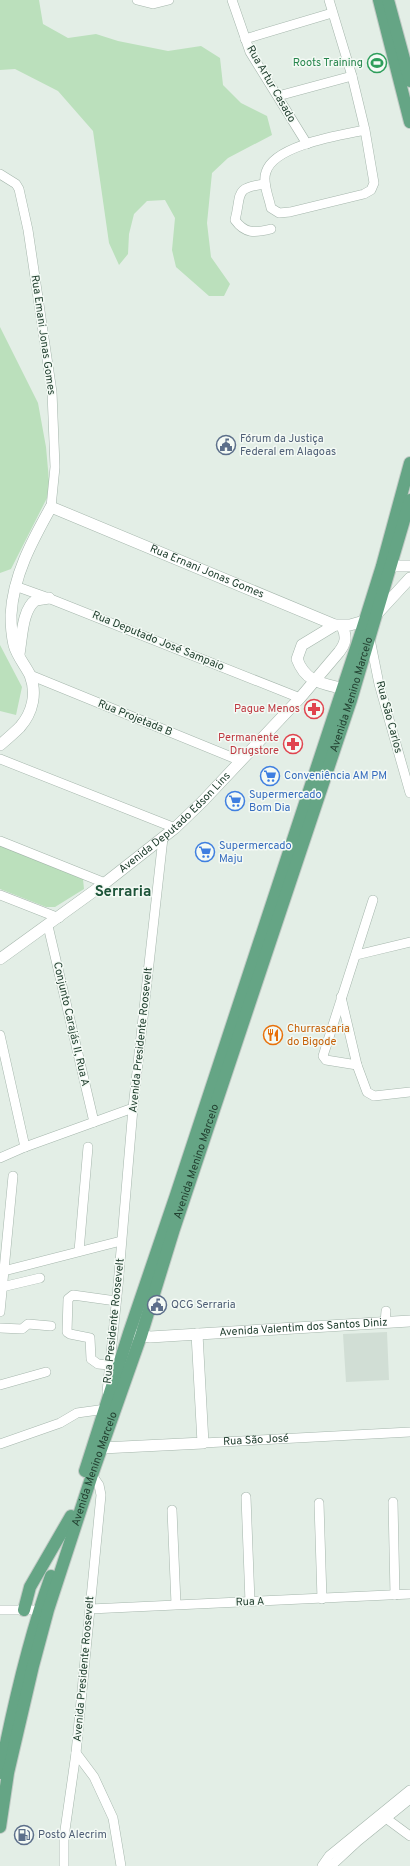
<svg xmlns="http://www.w3.org/2000/svg" width="410" height="1866" viewBox="0 0 410 1866" font-family="Overpass,sans-serif">
<rect width="100%" height="100%" fill="#e3eee6"/>
<path fill="#d1ded5" d="M 387,1332 L 389,1380 L 346,1382 L 343,1334 Z"/>
<path fill="#bbe0bc" d="M 0,0 L 39,0 L 43,24 L 68,38 L 96,34 L 118,41 L 168,51 L 201,46 L 220,58 L 223,85 L 241,103 L 267,116 L 272,135 L 228,158 L 212,173 L 207,223 L 211,257 L 230,284 L 224,296 L 209,296 L 176,267 L 172,250 L 175,218 L 165,200 L 147,201 L 134,214 L 129,234 L 128,254 L 119,265 L 109,243 L 93,131 L 58,91 L 15,69 L 0,70 Z
M 0,327 L 38,403 L 46,447 L 50,492 L 11,569 L 0,573 Z
M 0,645 L 22,687 L 16,715 L 0,711 Z
M 0,844 L 83,879 L 84,889 L 55,907 L 46,907 L 0,889 Z"/>
<g fill="none" stroke-linecap="round" stroke-linejoin="round">
<g stroke="#a5b6ac" stroke-width="10">
<g id="minor">
<path d="M 137,0 L 153,4 L 169,0"/>
<path d="M 232,0 L 250,52 L 307,144"/>
<path d="M 329,0 L 352,76 L 365,130 L 374,183 L 371,190 L 364,194 L 290,212 L 279,213 L 271,208 C 269,197 262,183 266,172 C 274,145 341,135 365,130"/>
<path d="M 245,39 L 332,13"/>
<path d="M 278,96 L 352,76"/>
<path d="M 0,174 L 16,184 L 19,189 L 28,230 L 52,392 L 55,467 L 51,507"/>
<path d="M 265,184 C 233,188 242,194 235,220 C 245,234 255,233 271,229"/>
<path d="M 15,586 L 43,596 L 300,698"/>
<path d="M 370,639 L 379,684 L 410,793"/>
<path d="M 30,675 L 241,761"/>
<path d="M 0,759 L 175,828"/>
<path d="M 0,841 L 105,883"/>
<path d="M 0,895 L 59,918"/>
<path d="M 48,926 L 94,1122"/>
<path d="M 356,955 L 410,942"/>
<path d="M 341,997 L 357,1065 L 367,1092 L 374,1096 L 410,1092"/>
<path d="M 0,1035 L 25,1147"/>
<path d="M 357,1065 L 326,1060 L 323,1056 L 373,900"/>
<path d="M 0,1158 L 25,1147 L 133,1108"/>
<path d="M 79,1251 L 88,1147"/>
<path d="M 0,1272 L 121,1241"/>
<path d="M 2,1287 L 40,1278"/>
<path d="M 0,1312 L 13,1176"/>
<path d="M 385,1323 L 386,1311"/>
<path d="M 0,1328 L 22,1329 L 28,1324 L 51,1326"/>
<path d="M 109,1365 L 98,1364 L 91,1359 L 90,1338 L 70,1334 L 67,1332 L 68,1299 L 73,1295 L 116,1301"/>
<path d="M 0,1385 L 46,1372"/>
<path d="M 107,1392 L 118,1286 L 133,1108 L 163,838"/>
<path id="s1" d="M 203,1443 L 410,1432"/>
<path d="M 0,1444 L 60,1423 L 77,1413 L 106,1409"/>
<path d="M 246,1497 L 250,1602"/>
<path d="M 393,1502 L 395,1595"/>
<path d="M 319,1503 L 322,1599"/>
<path d="M 172,1510 L 176,1604"/>
<path d="M 90,1609 L 410,1594"/>
<path d="M 0,1610 L 45,1610"/>
<path d="M 76,1753 L 94,1777 L 113,1818 L 121,1866"/>
<path d="M 387,1819 L 410,1836"/>
<path d="M 64,1866 L 64,1837 L 76,1753 L 101,1495 L 99,1485 L 92,1475"/>
<path d="M 322,1866 L 329,1856 L 410,1790"/>
<path d="M 331,1866 L 358,1841 L 410,1799"/>
</g>
</g>
<g stroke="#a5b6ac" stroke-width="12">
<g id="tertiary">
<path d="M 383,566 L 410,566"/>
<path d="M 376,615 L 410,578"/>
<path d="M 335,625 L 302,645 L 297,659 C 307,686 327,683 351,691"/>
<path d="M 19,654 C 22,638 22,609 36,600 L 49,598"/>
<path id="s2" d="M 0,745 C 7,739 14,733 20,727 C 33,712 37,693 30,675 C 25,665 17,656 14,645 C 12,636 11,624 11,615 C 13,576 32,541 51,507 L 335,625 L 350,625 L 364,621"/>
<path id="s3" d="M 0,959 L 105,883 L 175,828 L 203,801 L 300,698 L 339,652 C 346,643 347,637 342,626"/>
<path id="s4" d="M 133,1334 L 150,1337 L 410,1321"/>
<path d="M 102,1448 L 203,1443 L 197,1334"/>
</g>
</g>
<g stroke="#c1cac5" stroke-width="14">
<g id="primary">
<path d="M 379,0 L 410,122"/>
<path d="M 388,0 L 410,81"/>
<path d="M 85,1471 L 129,1333 L 176,1195 L 362,630 L 382,566 L 410,463"/>
<path d="M 24,1610 L 30,1587 L 71,1516"/>
<path d="M 0,1773 C 13,1706 28,1640 51,1576"/>
<path id="s5" d="M 0,1827 L 8,1773 L 33,1666 L 48,1610 L 92,1475 L 141,1336 L 174,1229 L 351,700 L 410,500"/>
</g>
</g>
<use href="#minor" stroke="#fff" stroke-width="9"/>
<use href="#tertiary" stroke="#fff" stroke-width="11"/>
<use href="#primary" stroke="#65a585" stroke-width="12"/>
</g>
<defs>
<g id="stadium-ring" transform="scale(1)"><circle r="9.5" fill="#f4faf5" stroke="#2e9e5b" stroke-width="1.5"/><path d="M0-5a6.5 5 0 1 0 0 10a6.5 5 0 1 0 0-10ZM-3.5-1.8h7v3.6h-7Z" fill="#2e9e5b"/></g>
<g id="civic-ring" transform="scale(1)"><circle r="9.5" fill="#f4faf5" stroke="#5c6f8a" stroke-width="1.5"/><path d="M-.6-6.5H3V-4.5H.6V-3L4-1V1h2V6H-6V1h2V-1L-.6-3ZM-1.2 2.5V6h2.4V2.5Z" fill="#5c6f8a"/></g>
<g id="pharmacy-ring" transform="scale(1)"><circle r="9.5" fill="#f4faf5" stroke="#e0444e" stroke-width="1.5"/><path d="M-2-6h4v4h4v4h-4v4h-4v-4h-4v-4h4Z" fill="#e0444e"/></g>
<g id="supermarket-ring" transform="scale(1)"><circle r="9.5" fill="#f4faf5" stroke="#3f7fe0" stroke-width="1.5"/><path d="M-6-5.5h2.5l.6 2H6L4.5 2H-2.5L-4.4-4H-6ZM-1.5 3.2a1.3 1.3 0 1 0 .1 0ZM3 3.2a1.3 1.3 0 1 0 .1 0Z" fill="#3f7fe0"/></g>
<g id="restaurant-ring" transform="scale(1)"><circle r="9.5" fill="#f4faf5" stroke="#e8710a" stroke-width="1.5"/><path d="M-5-6h1v4h1v-4h1v4h1v-4h1v5L-1.5 .5V6h-2V.5L-5-1ZM5-6V6H3V1.5H1.5Q1.5-4 5-6Z" fill="#e8710a"/></g>
<g id="fuel-ring" transform="scale(1)"><circle r="9.5" fill="#f4faf5" stroke="#5c6f8a" stroke-width="1.5"/><path d="M-5.5-6h7V0h2V4h1.3V-2.5L3-4.5l.8-.8L6-3V5H2.5V1h-1V6h-7ZM-4.2-4.7v3.2H.2V-4.7Z" fill="#5c6f8a"/></g>
</defs>
<g fill-rule="evenodd">
<use href="#stadium-ring" x="377" y="63"/>
<use href="#civic-ring" x="226" y="445"/>
<use href="#pharmacy-ring" x="314" y="709"/>
<use href="#pharmacy-ring" x="293" y="744"/>
<use href="#supermarket-ring" x="270" y="776"/>
<use href="#supermarket-ring" x="235" y="801"/>
<use href="#supermarket-ring" x="205" y="852"/>
<use href="#restaurant-ring" x="273" y="1035"/>
<use href="#civic-ring" x="157" y="1305"/>
<use href="#fuel-ring" x="24" y="1835"/>
</g>
<g text-anchor="middle" dominant-baseline="central" stroke-width="3" stroke-linejoin="round" paint-order="stroke">
<g font-size="11" fill="#27864d" stroke="#f4faf5" text-anchor="end">
<text x="363" y="63">Roots Training</text>
</g>
<g font-size="11" fill="#224030" stroke="#f4faf5">
<text transform="translate(271 84) rotate(60)">Rua Artur Casado</text>
<text transform="translate(43 335) rotate(82)">Rua Emani Jonas Gomes</text>
<text stroke="none"><textPath href="#s2" startOffset="432">Rua Ernani Jonas Gomes</textPath></text>
<text transform="translate(158 641) rotate(22)">Rua Deputado José Sampaio</text>
<text stroke="none"><textPath href="#s5" startOffset="1187">Avenida Menino Marcelo</textPath></text>
<text transform="translate(389 717) rotate(75)">Rua São Carlos</text>
<text transform="translate(135 718) rotate(22)">Rua Projetada B</text>
<text stroke="none"><textPath href="#s3" startOffset="222">Avenida Deputado Edson Lins</textPath></text>
<text transform="translate(71 1024) rotate(77)">Conjunto Carajás II, Rua A</text>
<text transform="translate(141 1040) rotate(-84)">Avenida Presidente Roosevelt</text>
<text stroke="none"><textPath href="#s5" startOffset="695">Avenida Menino Marcelo</textPath></text>
<text transform="translate(114 1321) rotate(-84)">Rua Presidente Roosevelt</text>
<text stroke="none"><textPath href="#s4" startOffset="171">Avenida Valentim dos Santos Diniz</textPath></text>
<text stroke="none"><textPath href="#s1" startOffset="53">Rua São José</textPath></text>
<text stroke="none"><textPath href="#s5" startOffset="371">Avenida Menino Marcelo</textPath></text>
<text transform="translate(250 1602) rotate(-2)">Rua A</text>
<text transform="translate(84 1669) rotate(-85)">Avenida Presidente Roosevelt</text>
</g>
<g font-size="11" fill="#4e5e75" stroke="#f4faf5" text-anchor="start">
<text x="240" y="439">Fórum da Justiça<tspan x="240" dy="13">Federal em Alagoas</tspan></text>
<text x="171" y="1305">QCG Serraria</text>
<text x="38" y="1835">Posto Alecrim</text>
</g>
<g font-size="11" fill="#be3a42" stroke="#f4faf5" text-anchor="end">
<text x="300" y="709">Pague Menos</text>
<text x="279" y="738">Permanente<tspan x="279" dy="13">Drugstore</tspan></text>
</g>
<g font-size="11" fill="#366cbe" stroke="#f4faf5" text-anchor="start">
<text x="284" y="776">Conveniência AM PM</text>
<text x="249" y="795">Supermercado<tspan x="249" dy="13">Bom Dia</tspan></text>
<text x="219" y="846">Supermercado<tspan x="219" dy="13">Maju</tspan></text>
</g>
<g font-size="11" fill="#c56008" stroke="#f4faf5" text-anchor="start">
<text x="287" y="1029">Churrascaria<tspan x="287" dy="13">do Bigode</tspan></text>
</g>
<g font-size="15" font-weight="bold" fill="#1c5338" stroke="#f4faf5">
<text x="123" y="892">Serraria</text>
</g>
</g>
</svg>
